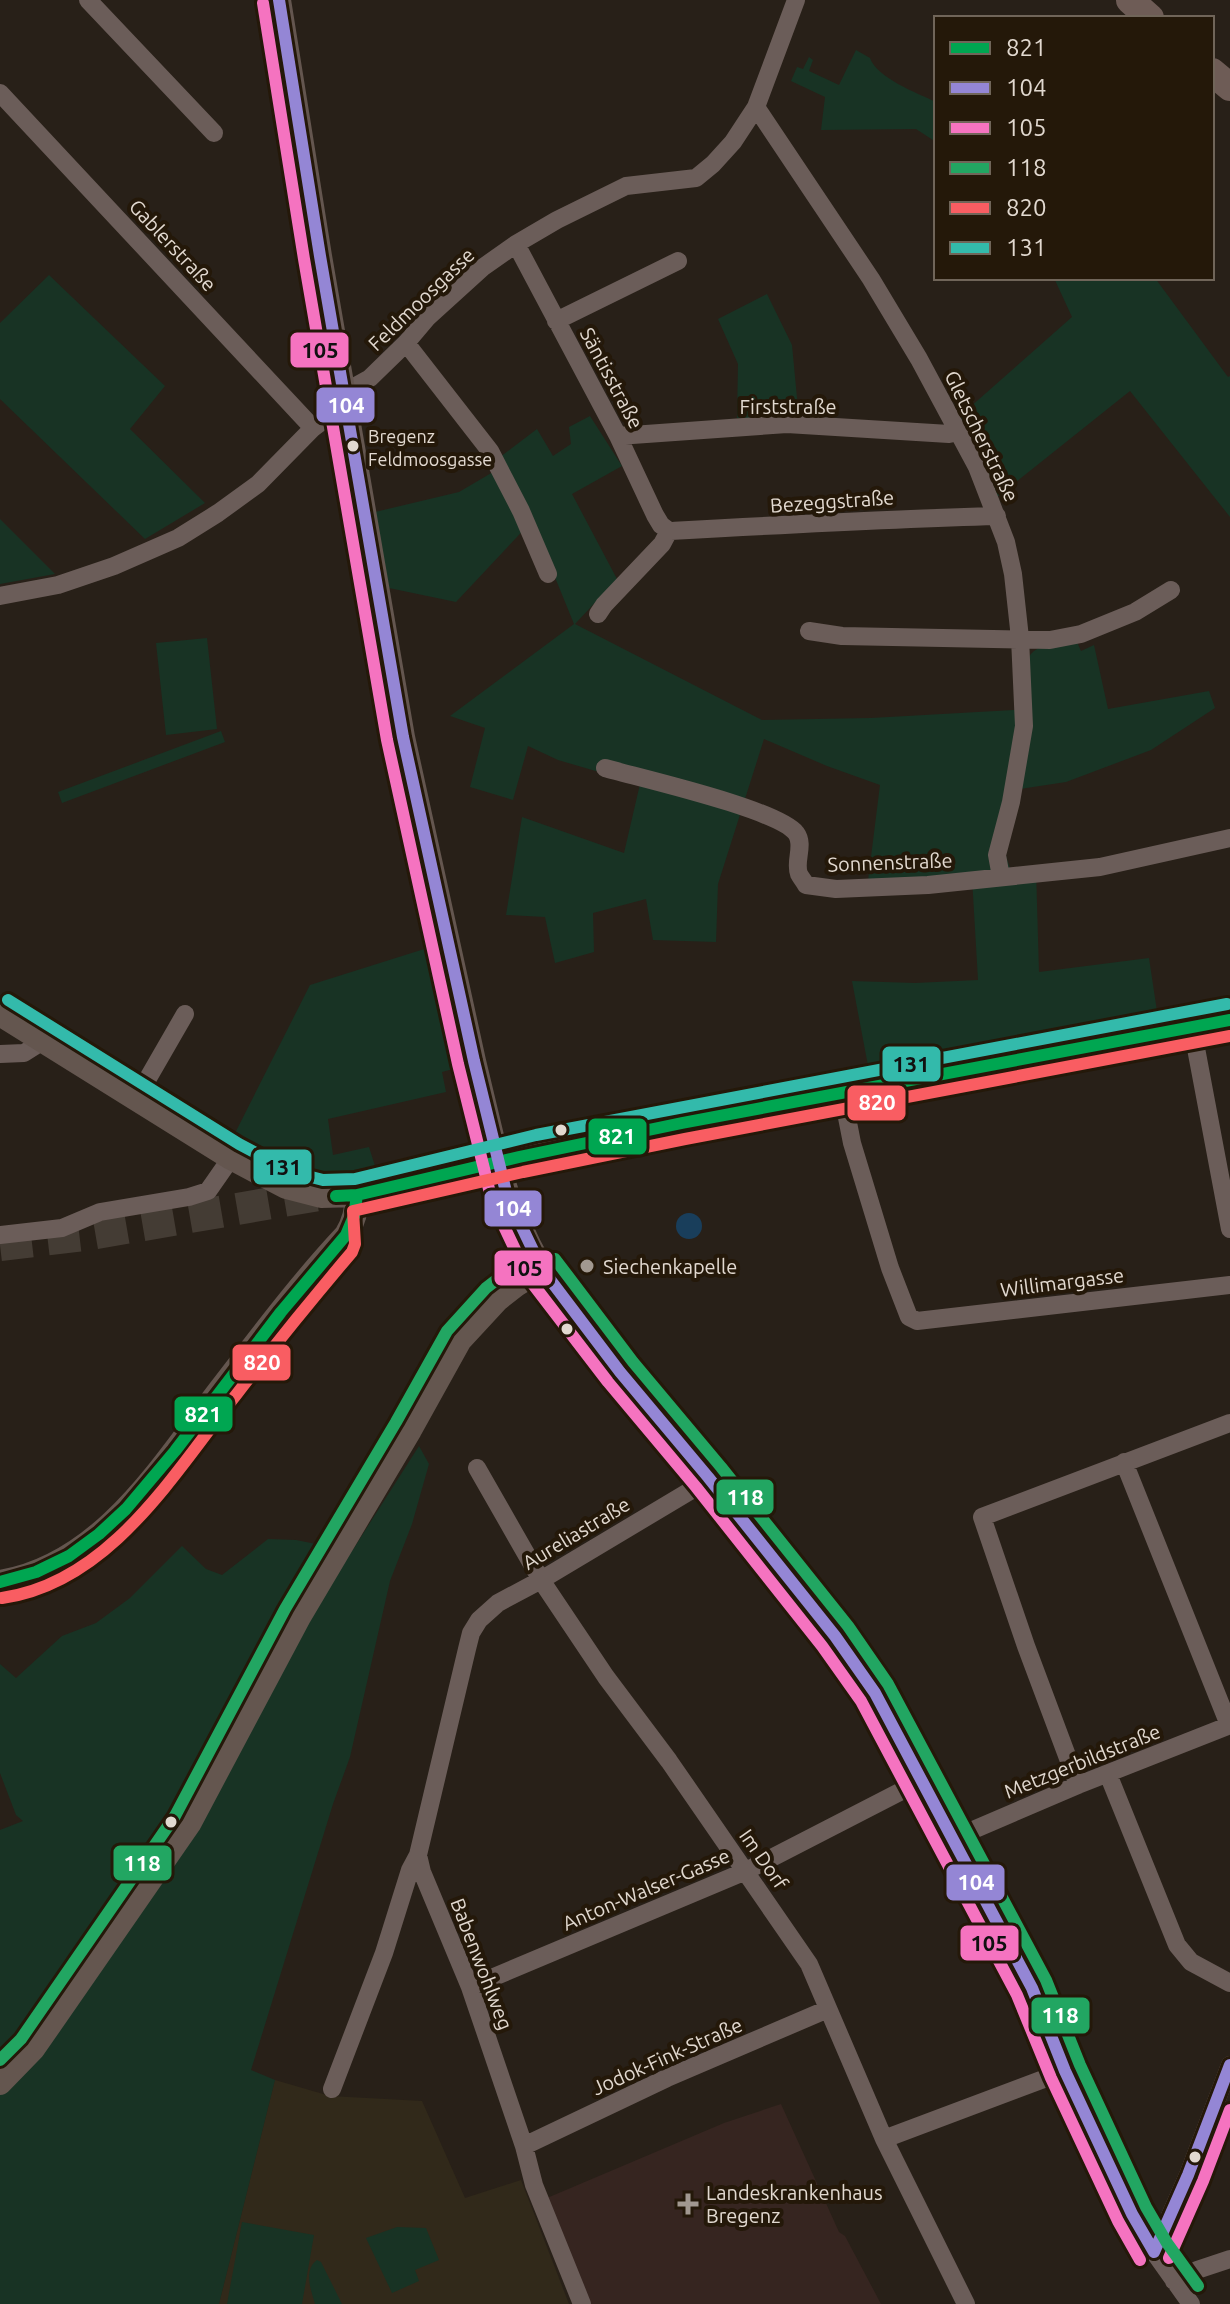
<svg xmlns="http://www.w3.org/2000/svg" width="1230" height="2304" viewBox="0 0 1230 2304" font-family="Ubuntu,sans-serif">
<rect width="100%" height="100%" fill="#282018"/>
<path fill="#31291a" d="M 275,2080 L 330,2096 L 422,2101 L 465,2198 L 521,2180 L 569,2304 L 219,2304 Z"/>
<path fill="#362520" d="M 781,2104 L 839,2232 L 845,2236 L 881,2304 L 589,2304 L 547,2198 L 724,2123 Z"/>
<path fill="#183324" d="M 856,50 L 870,58 C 877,78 917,93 936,102 L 936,142 L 916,129 L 821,130 L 825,97 L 791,81 L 797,67 L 803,69 L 809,57 L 813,60 L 809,71 L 839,85 Z
M 49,275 L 165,386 L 130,429 L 205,503 L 145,539 L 0,399 L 0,323 Z
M 1054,278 L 1155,278 L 1228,377 L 1230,376 L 1230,517 L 1130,391 L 996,498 L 984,464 L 960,416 L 1072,317 Z
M 767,294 L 792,345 L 799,419 L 737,418 L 738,364 L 718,319 Z
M 590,416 L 622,466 L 572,494 L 617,579 L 575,624 L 762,720 L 871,718 L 1029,709 L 1028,659 C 1035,642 1061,644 1077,642 L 1081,651 L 1094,645 L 1108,709 L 1209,691 L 1215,708 L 1151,750 L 1066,782 L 1020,789 L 1005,853 L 1010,868 L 1036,869 L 1039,972 L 1149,958 L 1158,1018 L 869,1071 L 852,981 L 915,983 L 978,980 L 972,878 L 868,881 L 880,785 L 827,766 L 764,739 L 718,884 L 716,942 L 653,940 L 646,899 L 593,913 L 594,952 L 555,963 L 545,917 L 506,915 L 522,817 L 624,853 L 640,784 L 558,760 L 528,746 L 513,800 L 470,787 L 485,728 L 450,716 L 574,624 L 532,521 L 456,602 L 389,588 L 375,512 L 459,492 L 505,465 L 500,457 L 537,429 L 553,456 L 571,444 L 569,427 Z
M 0,519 L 55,574 L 0,584 Z
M 207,638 L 217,729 L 166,735 L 156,643 Z
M 221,731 L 225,742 L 62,803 L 58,792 Z
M 437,945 L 464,1066 L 442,1072 L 446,1092 L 328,1119 L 333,1155 L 369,1147 L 375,1166 C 359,1169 342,1173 326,1173 C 292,1172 260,1156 231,1141 L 310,985 Z
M 419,1446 L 429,1464 L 412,1524 L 390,1581 L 350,1757 L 333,1804 L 251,2070 L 275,2080 L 219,2304 L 0,2304 L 0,1830 L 23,1821 L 16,1815 L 0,1773 L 0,1664 L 16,1678 L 62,1636 L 96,1623 L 130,1598 L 182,1546 L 206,1569 L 222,1575 L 268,1539 L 296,1540 L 352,1551 Z
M 242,2222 L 314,2235 L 302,2304 L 227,2304 Z
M 397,2227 L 426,2228 L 439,2260 L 415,2270 L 419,2281 L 392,2293 L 366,2238 Z
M 317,2260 L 321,2262 L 342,2304 L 315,2304 C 311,2290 303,2270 317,2260 Z"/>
<path fill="#193e5b" d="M676 1226a13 13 0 1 1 26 0a13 13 0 1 1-26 0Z"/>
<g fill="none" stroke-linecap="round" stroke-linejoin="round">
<path stroke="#443c34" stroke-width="32" stroke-dasharray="32 16" stroke-linecap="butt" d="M 0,1245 L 85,1235 L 330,1193"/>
<path stroke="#6b5d59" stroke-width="18" d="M 88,0 L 214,133
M 0,93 L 313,428
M 756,107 L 871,279 L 919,359 L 977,467 L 1006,542 L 1013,574 L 1020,638 L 1024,726 L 1011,802 L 997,855 L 1001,877
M 516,244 L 618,436 L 655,515 L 661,525 L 669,531
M 556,321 L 678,261
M 406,343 L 490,451 L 521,511 L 548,574
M 618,436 L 787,424 L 949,434 L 959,432
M 669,531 C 779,525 888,519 997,516
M 0,596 L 58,585 L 114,566 L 178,538 L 218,513 L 258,484 L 313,428 L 337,410 L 352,388 L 370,378 L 406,343 L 428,317 L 482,268 L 516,244 L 557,220 L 626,186 L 696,178 L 713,164 L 733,142 L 756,107 L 796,0
M 598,614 L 604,605 L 662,544 L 669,531
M 809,631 L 842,636 L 1050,640 L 1081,634 L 1135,612 L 1171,590
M 605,768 C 640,778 777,809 796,833 C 805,845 794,861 799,874 C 801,878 804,881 806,885 L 836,889 L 928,885 L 1100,867 L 1230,838
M 1192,1027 L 1230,1229
M 0,1054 L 24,1053 L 43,1041
M 842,1092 L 852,1143 L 890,1268 L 909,1317 L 917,1321 L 1230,1285
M 136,1099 L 185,1014
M 0,1235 L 62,1228 L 100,1212 L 189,1197 L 208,1191 L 231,1158
M 542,1269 L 620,1372 L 708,1477 L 835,1636 L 875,1693 L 1032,1988 L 1065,2071 L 1132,2214 L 1154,2252 L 1191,2304
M 1124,1462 L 1229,1725
M 477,1468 L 541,1580 L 606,1677 L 669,1761 L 809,1964 L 884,2139 L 966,2304
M 1108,1774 L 1177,1945 L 1191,1962 L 1230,1983
M 1078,1785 L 1026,1646 L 982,1517 L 1230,1423
M 952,1839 L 1078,1785 L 1230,1725
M 470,1987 L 746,1871 L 921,1781
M 332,2089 L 384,1953 L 410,1870 L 418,1855
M 884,2139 L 1065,2071
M 524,2146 L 667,2078 L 828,2009
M 1154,2252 L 1188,2175 L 1230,2065
M 1174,2281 L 1197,2270 L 1230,2259
M 582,2304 L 534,2185 L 524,2146 L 470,1987 L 422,1872 L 418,1855 L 467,1649 L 471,1633 L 479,1620 L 498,1603 L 541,1580 L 710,1479"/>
<path stroke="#64564f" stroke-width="24" d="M 0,1014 L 231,1158 L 286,1187 L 321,1196 L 357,1195 L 539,1151 L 842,1092 L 1008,1063 L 1230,1020
M 0,1582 C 102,1565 161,1467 219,1391 C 260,1338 300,1284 346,1235 C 354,1222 357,1210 357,1195
M 0,2083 L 33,2049 L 189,1824 L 299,1617 L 410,1430 L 460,1340 L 497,1300 L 516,1285 L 542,1269 C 525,1239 511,1208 501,1174 L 474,1061 L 403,737 L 320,256 L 279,0"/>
<path stroke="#6e5c56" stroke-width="28" d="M 1130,0 L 1150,18
M 1212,72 L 1230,87"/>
<g stroke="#241809" stroke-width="18">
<path id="bus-1" d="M 336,1196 L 357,1195 L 519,1157 L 682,1123 L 1230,1020
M 0,1582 L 36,1572 L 69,1556 L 99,1534 L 126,1509 L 175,1451 L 281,1312 L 346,1235 L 354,1216 L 357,1195"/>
</g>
<g stroke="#241809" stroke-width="18">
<path id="bus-2" d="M 279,0 L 320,256 L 403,737 L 474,1061 L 507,1196 L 542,1269 L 620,1372 L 708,1477 L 835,1636 L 875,1693 L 1032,1988 L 1065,2071 L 1132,2214 L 1154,2252
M 1154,2252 L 1188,2175 L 1230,2065"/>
</g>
<g stroke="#241809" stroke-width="18">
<path id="bus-3" d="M 263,3 L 304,259 L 387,740 L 458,1064 L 492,1201 L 529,1279 L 608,1382 L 696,1487 L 822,1646 L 861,1701 L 1017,1995 L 1051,2078 L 1118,2221 L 1140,2260
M 1169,2258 L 1203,2181 L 1230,2110"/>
</g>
<g stroke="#241809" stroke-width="18">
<path id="bus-4" d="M 555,1259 L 633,1362 L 721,1467 L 848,1626 L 888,1684 L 1046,1980 L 1080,2065 L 1146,2207 L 1167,2243 L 1198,2286
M 0,2060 L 21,2039 L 175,1816 L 285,1609 L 396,1422 L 447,1331 L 486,1288 L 508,1271 L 534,1255"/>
</g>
<g stroke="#241809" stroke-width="18">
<path id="bus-5" d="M 2,1598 C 110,1583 174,1473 236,1395 C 274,1346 312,1299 352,1252 L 355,1244 L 353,1211 L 523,1172 L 685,1139 L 1230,1036"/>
</g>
<g stroke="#241809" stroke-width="18">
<path id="bus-6" d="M 8,1000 L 239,1144 L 292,1172 L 323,1180 L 355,1179 L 536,1135 L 1227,1004"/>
</g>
<use href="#bus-1" stroke="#00a651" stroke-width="12"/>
<use href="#bus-2" stroke="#9486d5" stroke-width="12"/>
<use href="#bus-3" stroke="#f573c0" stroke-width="12"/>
<use href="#bus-4" stroke="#22a662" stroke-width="12"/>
<use href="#bus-5" stroke="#f95d62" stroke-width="12"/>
<use href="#bus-6" stroke="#33baab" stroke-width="12"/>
</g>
<g fill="#e2d9d0" stroke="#241809" stroke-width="3">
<circle cx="353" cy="446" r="7"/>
<circle cx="561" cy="1130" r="7"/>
<circle cx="567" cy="1329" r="7"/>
<circle cx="171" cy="1822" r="7"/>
<circle cx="1195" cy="2157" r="7"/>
</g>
<g fill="#a19890" stroke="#241809" stroke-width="3">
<circle cx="587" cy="1266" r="8"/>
<path d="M684 2192h8v8h8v8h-8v8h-8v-8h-8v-8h8z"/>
</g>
<g text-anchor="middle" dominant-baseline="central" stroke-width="8" stroke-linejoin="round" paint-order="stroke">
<g font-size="18" fill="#e2d9d0" stroke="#241809" text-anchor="start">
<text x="368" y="436">Bregenz<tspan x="368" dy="23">Feldmoosgasse</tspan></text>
</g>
<g font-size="20" fill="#e2d9d0" stroke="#241809">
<text transform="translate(173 245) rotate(47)">Gablerstraße</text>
<text transform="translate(421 299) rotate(-44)">Feldmoosgasse</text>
<text transform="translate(612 378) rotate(62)">Säntisstraße</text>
<text x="788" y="406">Firststraße</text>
<text transform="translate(982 436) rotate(64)">Gletscherstraße</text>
<text transform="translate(832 501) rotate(-4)">Bezeggstraße</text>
<text transform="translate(890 862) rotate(-2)">Sonnenstraße</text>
<text transform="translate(1062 1282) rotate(-7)">Willimargasse</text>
<text transform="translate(576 1533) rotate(-31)">Aureliastraße</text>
<text transform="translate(1082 1761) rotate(-22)">Metzgerbildstraße</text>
<text transform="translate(764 1859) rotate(55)">Im Dorf</text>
<text transform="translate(646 1889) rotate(-23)">Anton-Walser-Gasse</text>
<text transform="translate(482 1964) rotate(69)">Babenwohlweg</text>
<text transform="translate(667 2056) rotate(-24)">Jodok-Fink-Straße</text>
</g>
<g font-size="20" fill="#e2d9d0" stroke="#241809" text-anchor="start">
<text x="603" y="1266">Siechenkapelle</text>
<text x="706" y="2192">Landeskrankenhaus<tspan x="706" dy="23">Bregenz</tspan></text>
</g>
</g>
<g stroke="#241809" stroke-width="3">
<rect x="289" y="331" width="61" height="38" rx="8" fill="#f573c0"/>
<rect x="315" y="386" width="61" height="38" rx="8" fill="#9486d5"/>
<rect x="881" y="1045" width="61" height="38" rx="8" fill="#33baab"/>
<rect x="846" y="1084" width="61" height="38" rx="8" fill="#f95d62"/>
<rect x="587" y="1117" width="61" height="39" rx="8" fill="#00a651"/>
<rect x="252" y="1148" width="61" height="38" rx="8" fill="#33baab"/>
<rect x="483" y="1189" width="60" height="39" rx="8" fill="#9486d5"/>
<rect x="493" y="1249" width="61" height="38" rx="8" fill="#f573c0"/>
<rect x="231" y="1343" width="61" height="39" rx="8" fill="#f95d62"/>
<rect x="173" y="1395" width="61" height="38" rx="8" fill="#00a651"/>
<rect x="715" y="1478" width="60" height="38" rx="8" fill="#22a662"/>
<rect x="112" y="1844" width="61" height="38" rx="8" fill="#22a662"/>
<rect x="945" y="1863" width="61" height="39" rx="8" fill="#9486d5"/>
<rect x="959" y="1924" width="61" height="38" rx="8" fill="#f573c0"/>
<rect x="1030" y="1996" width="61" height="39" rx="8" fill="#22a662"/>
</g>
<g font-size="22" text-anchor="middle" font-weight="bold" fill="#fff">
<text x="346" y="413">104</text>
<text x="877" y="1110">820</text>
<text x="617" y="1144">821</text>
<text x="513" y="1216">104</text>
<text x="262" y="1370">820</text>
<text x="203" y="1422">821</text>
<text x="745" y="1505">118</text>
<text x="142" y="1871">118</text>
<text x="976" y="1890">104</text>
<text x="1060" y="2023">118</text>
</g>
<g font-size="22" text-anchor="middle" font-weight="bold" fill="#111">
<text x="320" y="358">105</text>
<text x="911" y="1072">131</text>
<text x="283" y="1175">131</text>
<text x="524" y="1276">105</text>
<text x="989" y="1951">105</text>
</g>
<rect x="934" y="16" width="280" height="264" fill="#241809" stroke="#706559" stroke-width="2"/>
<rect x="950" y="42" width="40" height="12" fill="#00a651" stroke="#706559" stroke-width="2"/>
<text x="1006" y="56" font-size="24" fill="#e2d9d0">821</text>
<rect x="950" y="82" width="40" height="12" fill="#9486d5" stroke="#706559" stroke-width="2"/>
<text x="1006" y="96" font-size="24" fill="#e2d9d0">104</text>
<rect x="950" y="122" width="40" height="12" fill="#f573c0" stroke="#706559" stroke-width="2"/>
<text x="1006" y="136" font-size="24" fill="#e2d9d0">105</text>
<rect x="950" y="162" width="40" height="12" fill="#22a662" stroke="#706559" stroke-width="2"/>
<text x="1006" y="176" font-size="24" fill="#e2d9d0">118</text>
<rect x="950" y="202" width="40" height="12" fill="#f95d62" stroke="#706559" stroke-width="2"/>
<text x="1006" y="216" font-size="24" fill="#e2d9d0">820</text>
<rect x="950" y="242" width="40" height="12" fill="#33baab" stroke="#706559" stroke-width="2"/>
<text x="1006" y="256" font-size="24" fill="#e2d9d0">131</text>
</svg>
